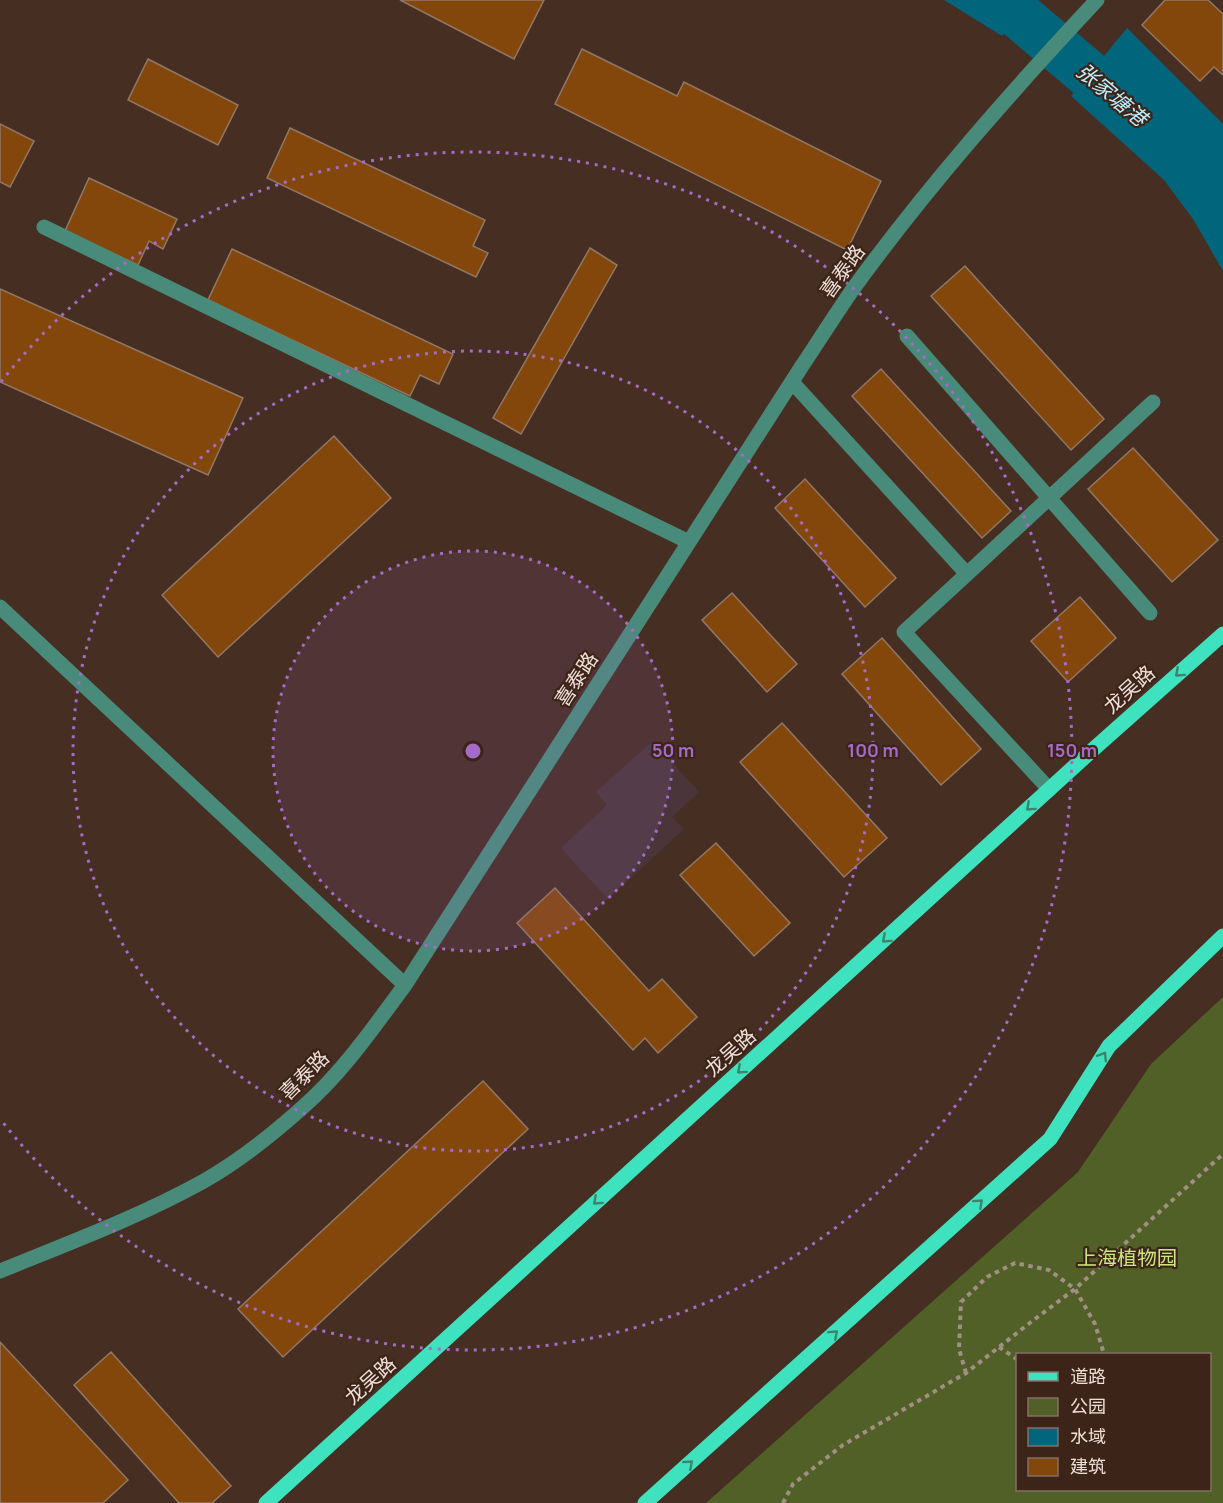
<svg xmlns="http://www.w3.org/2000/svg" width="1223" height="1503" viewBox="0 0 1223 1503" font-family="Manrope,'Noto Sans SC',sans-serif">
<rect width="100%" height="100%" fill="#462e23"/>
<path fill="#4a363a" d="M 653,741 L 699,792 L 672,817 L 684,829 L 608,899 L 561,848 L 607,805 L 596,792 Z"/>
<path fill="#516026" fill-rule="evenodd" d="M 1223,997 L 1223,1503 L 706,1503 L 1078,1172 L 1151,1064 ZM 1210,1354 L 1210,1490 L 1018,1490 L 1018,1354 Z"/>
<path fill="#01667b" d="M 944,0 L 1034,0 L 1002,36 Z
M 1127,28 L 1223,124 L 1223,271 L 1193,219 L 1164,180 L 1071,96 Z"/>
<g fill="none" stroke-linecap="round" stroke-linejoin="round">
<path stroke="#01667b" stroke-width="48" d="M 1001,0 L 1223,188"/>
</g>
<path fill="#84470b" stroke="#917866" stroke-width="1.5" d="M 400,0 L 544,0 L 514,59 Z
M 1165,0 L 1208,0 L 1223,14 L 1223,75 L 1214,67 L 1200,81 L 1142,25 Z
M 582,49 L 677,96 L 684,82 L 881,181 L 847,250 L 555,104 Z
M 148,59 L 238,105 L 218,145 L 128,100 Z
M 0,124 L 34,141 L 10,187 L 0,182 Z
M 290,128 L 485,220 L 473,246 L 488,253 L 476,277 L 267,178 Z
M 89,178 L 177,219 L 163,249 L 149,241 L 138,265 L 65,231 Z
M 590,248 L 617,265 L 521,434 L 493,418 Z
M 232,249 L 453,354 L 439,384 L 420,375 L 410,396 L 208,300 Z
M 965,266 L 1104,419 L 1071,450 L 931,296 Z
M 0,289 L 243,398 L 208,475 L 0,382 Z
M 881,369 L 1011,511 L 982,538 L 852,396 Z
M 334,436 L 391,498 L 218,657 L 162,595 Z
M 1133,448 L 1218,540 L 1172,582 L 1088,489 Z
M 805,479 L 896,578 L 865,607 L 775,508 Z
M 732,593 L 797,664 L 767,692 L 702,620 Z
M 1080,597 L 1116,638 L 1068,682 L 1031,641 Z
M 882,638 L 981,749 L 941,785 L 842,674 Z
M 782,723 L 887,838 L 844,877 L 740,762 Z
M 716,843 L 790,923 L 754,956 L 680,875 Z
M 555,888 L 649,991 L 662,979 L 697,1017 L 658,1053 L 645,1038 L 633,1050 L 517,923 Z
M 483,1081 L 528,1129 L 283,1357 L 238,1309 Z
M 0,1342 L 128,1480 L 103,1503 L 0,1503 Z
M 111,1352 L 231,1486 L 212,1503 L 179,1503 L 74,1385 Z"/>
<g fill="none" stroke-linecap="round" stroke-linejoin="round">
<path stroke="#a18e85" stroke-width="4" stroke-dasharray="4.5 4.5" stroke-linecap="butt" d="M 999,1347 L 1018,1360
M 966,1373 L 959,1349 L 961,1302 L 987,1277 L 1015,1263 L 1049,1270 L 1075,1289 L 1095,1324 L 1104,1354
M 783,1503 L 793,1484 L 843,1445 L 966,1373 L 1031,1322 L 1075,1289 L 1223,1154"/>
<path stroke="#488b7a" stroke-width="15" d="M 44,227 L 689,542
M 907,336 L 1150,613
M 792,382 L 967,574 L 1153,402
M 967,574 L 904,632 L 1049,789
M 0,607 L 405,985
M 0,1271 C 69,1243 139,1217 204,1181 C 239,1161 273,1134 303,1107 C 343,1072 373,1028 405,985 L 800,369 C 818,342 835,315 853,289 C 927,187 1011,92 1097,0"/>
<path stroke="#3fe2be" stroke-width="15" d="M 266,1503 L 1088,754 L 1223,634
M 645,1503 L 1050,1139 L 1109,1046 L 1223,936"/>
</g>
<defs><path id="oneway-chevron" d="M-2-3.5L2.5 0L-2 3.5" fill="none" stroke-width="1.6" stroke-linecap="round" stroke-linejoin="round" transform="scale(1.5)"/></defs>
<g stroke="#3e836c">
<use href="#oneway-chevron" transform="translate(1179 673) rotate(138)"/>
<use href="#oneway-chevron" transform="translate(1030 807) rotate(138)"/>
<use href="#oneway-chevron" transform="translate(886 939) rotate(138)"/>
<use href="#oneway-chevron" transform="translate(1103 1056) rotate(-58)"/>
<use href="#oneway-chevron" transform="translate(741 1070) rotate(138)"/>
<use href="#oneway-chevron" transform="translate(597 1201) rotate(138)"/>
<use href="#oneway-chevron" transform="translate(979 1203) rotate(-42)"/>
<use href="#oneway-chevron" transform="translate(834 1334) rotate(-42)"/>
<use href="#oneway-chevron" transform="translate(689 1464) rotate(-42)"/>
</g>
<circle cx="473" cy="751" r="200" fill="#a46bc8" fill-opacity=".12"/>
<g fill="none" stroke="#a46bc8" stroke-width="3" stroke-dasharray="3 6">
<circle cx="473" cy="751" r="200"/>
<circle cx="473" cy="751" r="400"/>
<path d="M1 382A599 599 0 1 1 1 1120"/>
</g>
<g text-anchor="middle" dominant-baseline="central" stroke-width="4.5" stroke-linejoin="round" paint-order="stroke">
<g font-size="20" fill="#efdfd8" stroke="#3c2419">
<text transform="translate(842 271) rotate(-54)">喜泰路</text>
<text transform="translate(576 679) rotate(-57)">喜泰路</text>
<text transform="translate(1129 689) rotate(-42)">龙吴路</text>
<text transform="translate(730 1052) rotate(-42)">龙吴路</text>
<text transform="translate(304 1075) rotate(-45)">喜泰路</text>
<text transform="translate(370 1380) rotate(-42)">龙吴路</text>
</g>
<g font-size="20" fill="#cbe77d" stroke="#3c2419">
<text x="1127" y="1257">上海植物园</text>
</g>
<g font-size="21" font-style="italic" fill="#bdeefd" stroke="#3c2419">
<text transform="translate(1112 94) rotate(40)">张家塘港</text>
</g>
</g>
<circle cx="473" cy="751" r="9" fill="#a46bc8" stroke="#3c2419" stroke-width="3"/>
<g font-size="18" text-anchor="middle" font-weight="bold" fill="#a46bc8" stroke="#3c2419" stroke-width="4.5" stroke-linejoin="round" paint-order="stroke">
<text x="673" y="757">50 m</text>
<text x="873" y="757">100 m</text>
<text x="1072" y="757">150 m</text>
</g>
<rect x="1016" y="1353" width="195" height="138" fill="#3c2419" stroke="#846f65" stroke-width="1.5"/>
<rect x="1028" y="1372" width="30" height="9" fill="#3fe2be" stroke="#846f65" stroke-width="1.5"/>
<text x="1070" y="1383" font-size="18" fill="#efdfd8">道路</text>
<rect x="1028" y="1398" width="30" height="18" fill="#516026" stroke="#846f65" stroke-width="1.5"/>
<text x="1070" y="1413" font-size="18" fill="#efdfd8">公园</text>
<rect x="1028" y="1428" width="30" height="18" fill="#01667b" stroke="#846f65" stroke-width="1.5"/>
<text x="1070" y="1443" font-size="18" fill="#efdfd8">水域</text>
<rect x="1028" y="1458" width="30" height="18" fill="#84470b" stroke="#846f65" stroke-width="1.5"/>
<text x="1070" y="1473" font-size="18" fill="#efdfd8">建筑</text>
</svg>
